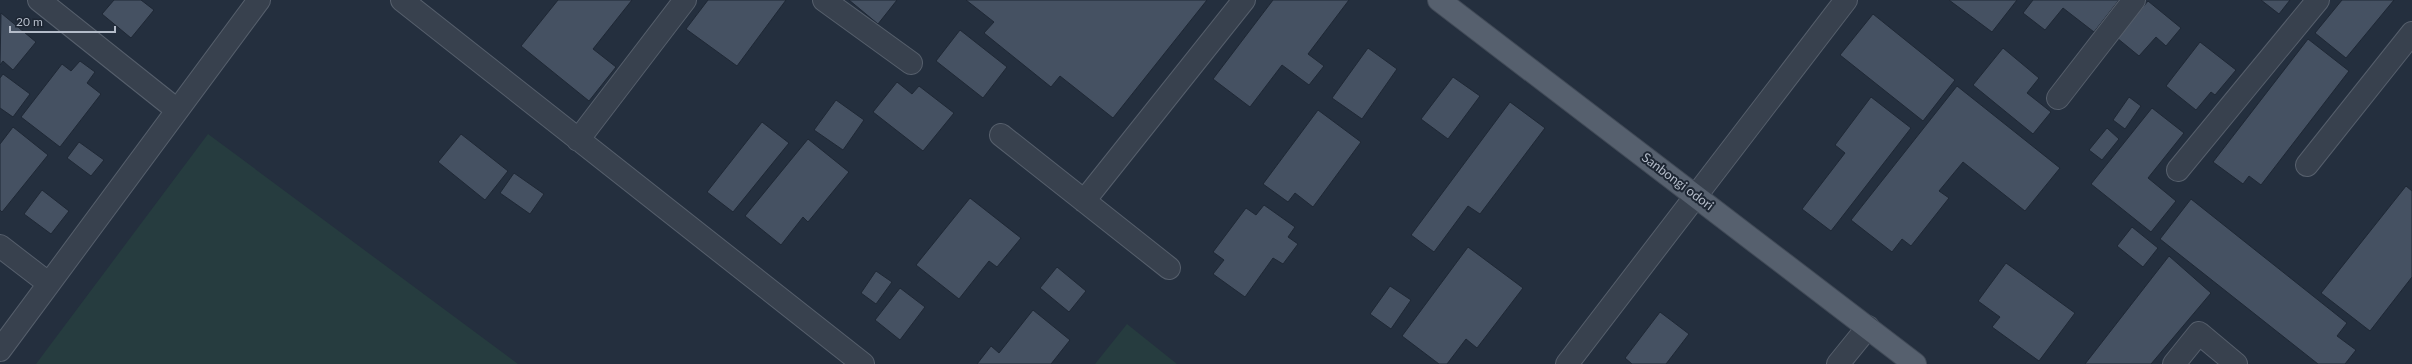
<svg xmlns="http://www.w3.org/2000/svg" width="2412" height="364" viewBox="0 0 2412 364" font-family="Lato,sans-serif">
<rect width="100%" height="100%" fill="#242f3e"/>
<path fill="#263c3f" d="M 208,134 L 518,364 L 36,364 Z
M 1127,324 L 1177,364 L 1095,364 Z"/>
<path fill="#455162" stroke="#1f2835" d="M 114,0 L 141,0 L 154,10 L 131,38 L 102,14 Z
M 558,0 L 632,0 L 593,49 L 616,67 L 589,101 L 521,46 Z
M 708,0 L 786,0 L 737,66 L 686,29 Z
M 849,0 L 897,0 L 878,24 Z
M 966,0 L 1207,0 L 1113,118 L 1060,76 L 1051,87 L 984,33 L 994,22 Z
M 1273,0 L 1349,0 L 1308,54 L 1324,66 L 1309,85 L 1282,65 L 1250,107 L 1213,79 Z
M 1949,0 L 2017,0 L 1992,32 Z
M 2033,0 L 2119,0 L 2094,32 L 2063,8 L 2045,30 L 2023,13 Z
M 2261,0 L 2290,0 L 2279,14 Z
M 2342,0 L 2394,0 L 2346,58 L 2315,33 Z
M 2148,1 L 2181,28 L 2166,46 L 2156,37 L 2139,56 L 2117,38 Z
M 1,13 L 36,42 L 13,70 L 3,61 L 0,65 Z
M 1873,14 L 1955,80 L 1923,121 L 1840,55 Z
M 960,30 L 1007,67 L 983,98 L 936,61 Z
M 2308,39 L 2349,71 L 2261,185 L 2249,176 L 2243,184 L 2213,162 Z
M 2200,42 L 2236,70 L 2215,95 L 2211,92 L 2196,110 L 2166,86 Z
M 1368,48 L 1397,69 L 1362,119 L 1332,98 Z
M 2003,48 L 2039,78 L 2027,93 L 2051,112 L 2033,134 L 1973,85 Z
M 80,61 L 95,72 L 87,83 L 101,94 L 60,147 L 21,117 L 62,64 L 71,71 Z
M 3,74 L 30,94 L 13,117 L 0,108 L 0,78 Z
M 1453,77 L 1480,96 L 1448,139 L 1421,119 Z
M 897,82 L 912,94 L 919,86 L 954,113 L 923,151 L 873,112 Z
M 1957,86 L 2060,168 L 2025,211 L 1963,162 L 1939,191 L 1949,198 L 1911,246 L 1902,239 L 1892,252 L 1851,220 Z
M 1871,97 L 1911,128 L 1831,231 L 1802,209 L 1845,153 L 1835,145 Z
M 2129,97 L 2141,106 L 2125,129 L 2113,120 Z
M 836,100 L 864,120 L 843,150 L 814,130 Z
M 1510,102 L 1545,128 L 1480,214 L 1468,206 L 1434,252 L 1411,235 Z
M 2152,108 L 2184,133 L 2148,178 L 2176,201 L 2151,232 L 2091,184 Z
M 1318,110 L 1361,142 L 1313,207 L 1295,193 L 1288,202 L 1263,184 Z
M 762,122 L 789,143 L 733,212 L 707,192 Z
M 13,127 L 48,155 L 2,212 L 0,210 L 0,144 Z
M 2107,128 L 2119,139 L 2102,160 L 2089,150 Z
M 461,134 L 508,171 L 485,200 L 438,162 Z
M 808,139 L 849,172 L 808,222 L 803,217 L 781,245 L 745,216 Z
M 79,142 L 104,160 L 91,176 L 67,158 Z
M 514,173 L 544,194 L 530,214 L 500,193 Z
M 2406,186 L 2412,191 L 2412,277 L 2370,331 L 2321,293 Z
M 42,190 L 69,211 L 51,234 L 24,214 Z
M 970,198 L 1021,238 L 997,267 L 989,261 L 959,299 L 916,265 Z
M 2191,199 L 2347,323 L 2337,336 L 2356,350 L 2345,364 L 2318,364 L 2160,239 Z
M 1264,205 L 1295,227 L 1288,237 L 1298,244 L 1283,264 L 1273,258 L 1245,297 L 1213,274 L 1224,260 L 1213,252 L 1246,208 L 1256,215 Z
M 2132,227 L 2158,248 L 2143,267 L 2117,246 Z
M 1468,247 L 1523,288 L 1477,348 L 1466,339 L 1447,364 L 1439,364 L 1402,336 Z
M 2169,256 L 2211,293 L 2151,364 L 2085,364 Z
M 2006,263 L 2075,313 L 2039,361 L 1992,327 L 2000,317 L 1978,301 Z
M 1057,267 L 1086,291 L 1069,312 L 1040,288 Z
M 876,271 L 892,282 L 876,304 L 861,293 Z
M 1390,286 L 1411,300 L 1391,329 L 1370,314 Z
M 900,288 L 925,307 L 900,340 L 875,320 Z
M 1033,310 L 1070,340 L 1051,364 L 977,364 L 991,346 L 999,353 Z
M 1660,312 L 1689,334 L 1666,364 L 1632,364 L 1625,358 Z"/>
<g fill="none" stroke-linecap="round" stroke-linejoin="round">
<g stroke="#565f6c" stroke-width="24">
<path id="minor" d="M 39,0 L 177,110
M 402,0 L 863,364
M 824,0 L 911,63
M 2058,98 L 2134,0
M 1001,135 L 1169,268
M 578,140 L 685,0
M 2307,165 L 2412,33
M 2178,170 L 2318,0
M 1084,201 L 1244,0
M 0,246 L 48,283
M 0,350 L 259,0
M 1567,364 L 1846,0
M 1838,364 L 1868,327
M 2174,364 L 2199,333 L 2236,364"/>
</g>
<g stroke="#414a57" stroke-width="24">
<path id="major" d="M 1439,0 L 1915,364"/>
</g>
<use href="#minor" stroke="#38414e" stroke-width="22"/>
<use href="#major" stroke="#56606e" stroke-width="22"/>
</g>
<g text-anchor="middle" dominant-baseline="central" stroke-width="4" stroke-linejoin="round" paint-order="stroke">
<g font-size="13" fill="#b4bcc9" stroke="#1d2633">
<text transform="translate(1678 181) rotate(37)">Sanbongi odori</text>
</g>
</g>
<path d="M10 26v6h105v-6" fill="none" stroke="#b4bcc9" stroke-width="2"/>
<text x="16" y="26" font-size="12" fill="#b4bcc9" stroke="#1d2633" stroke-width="3" paint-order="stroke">20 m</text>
</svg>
